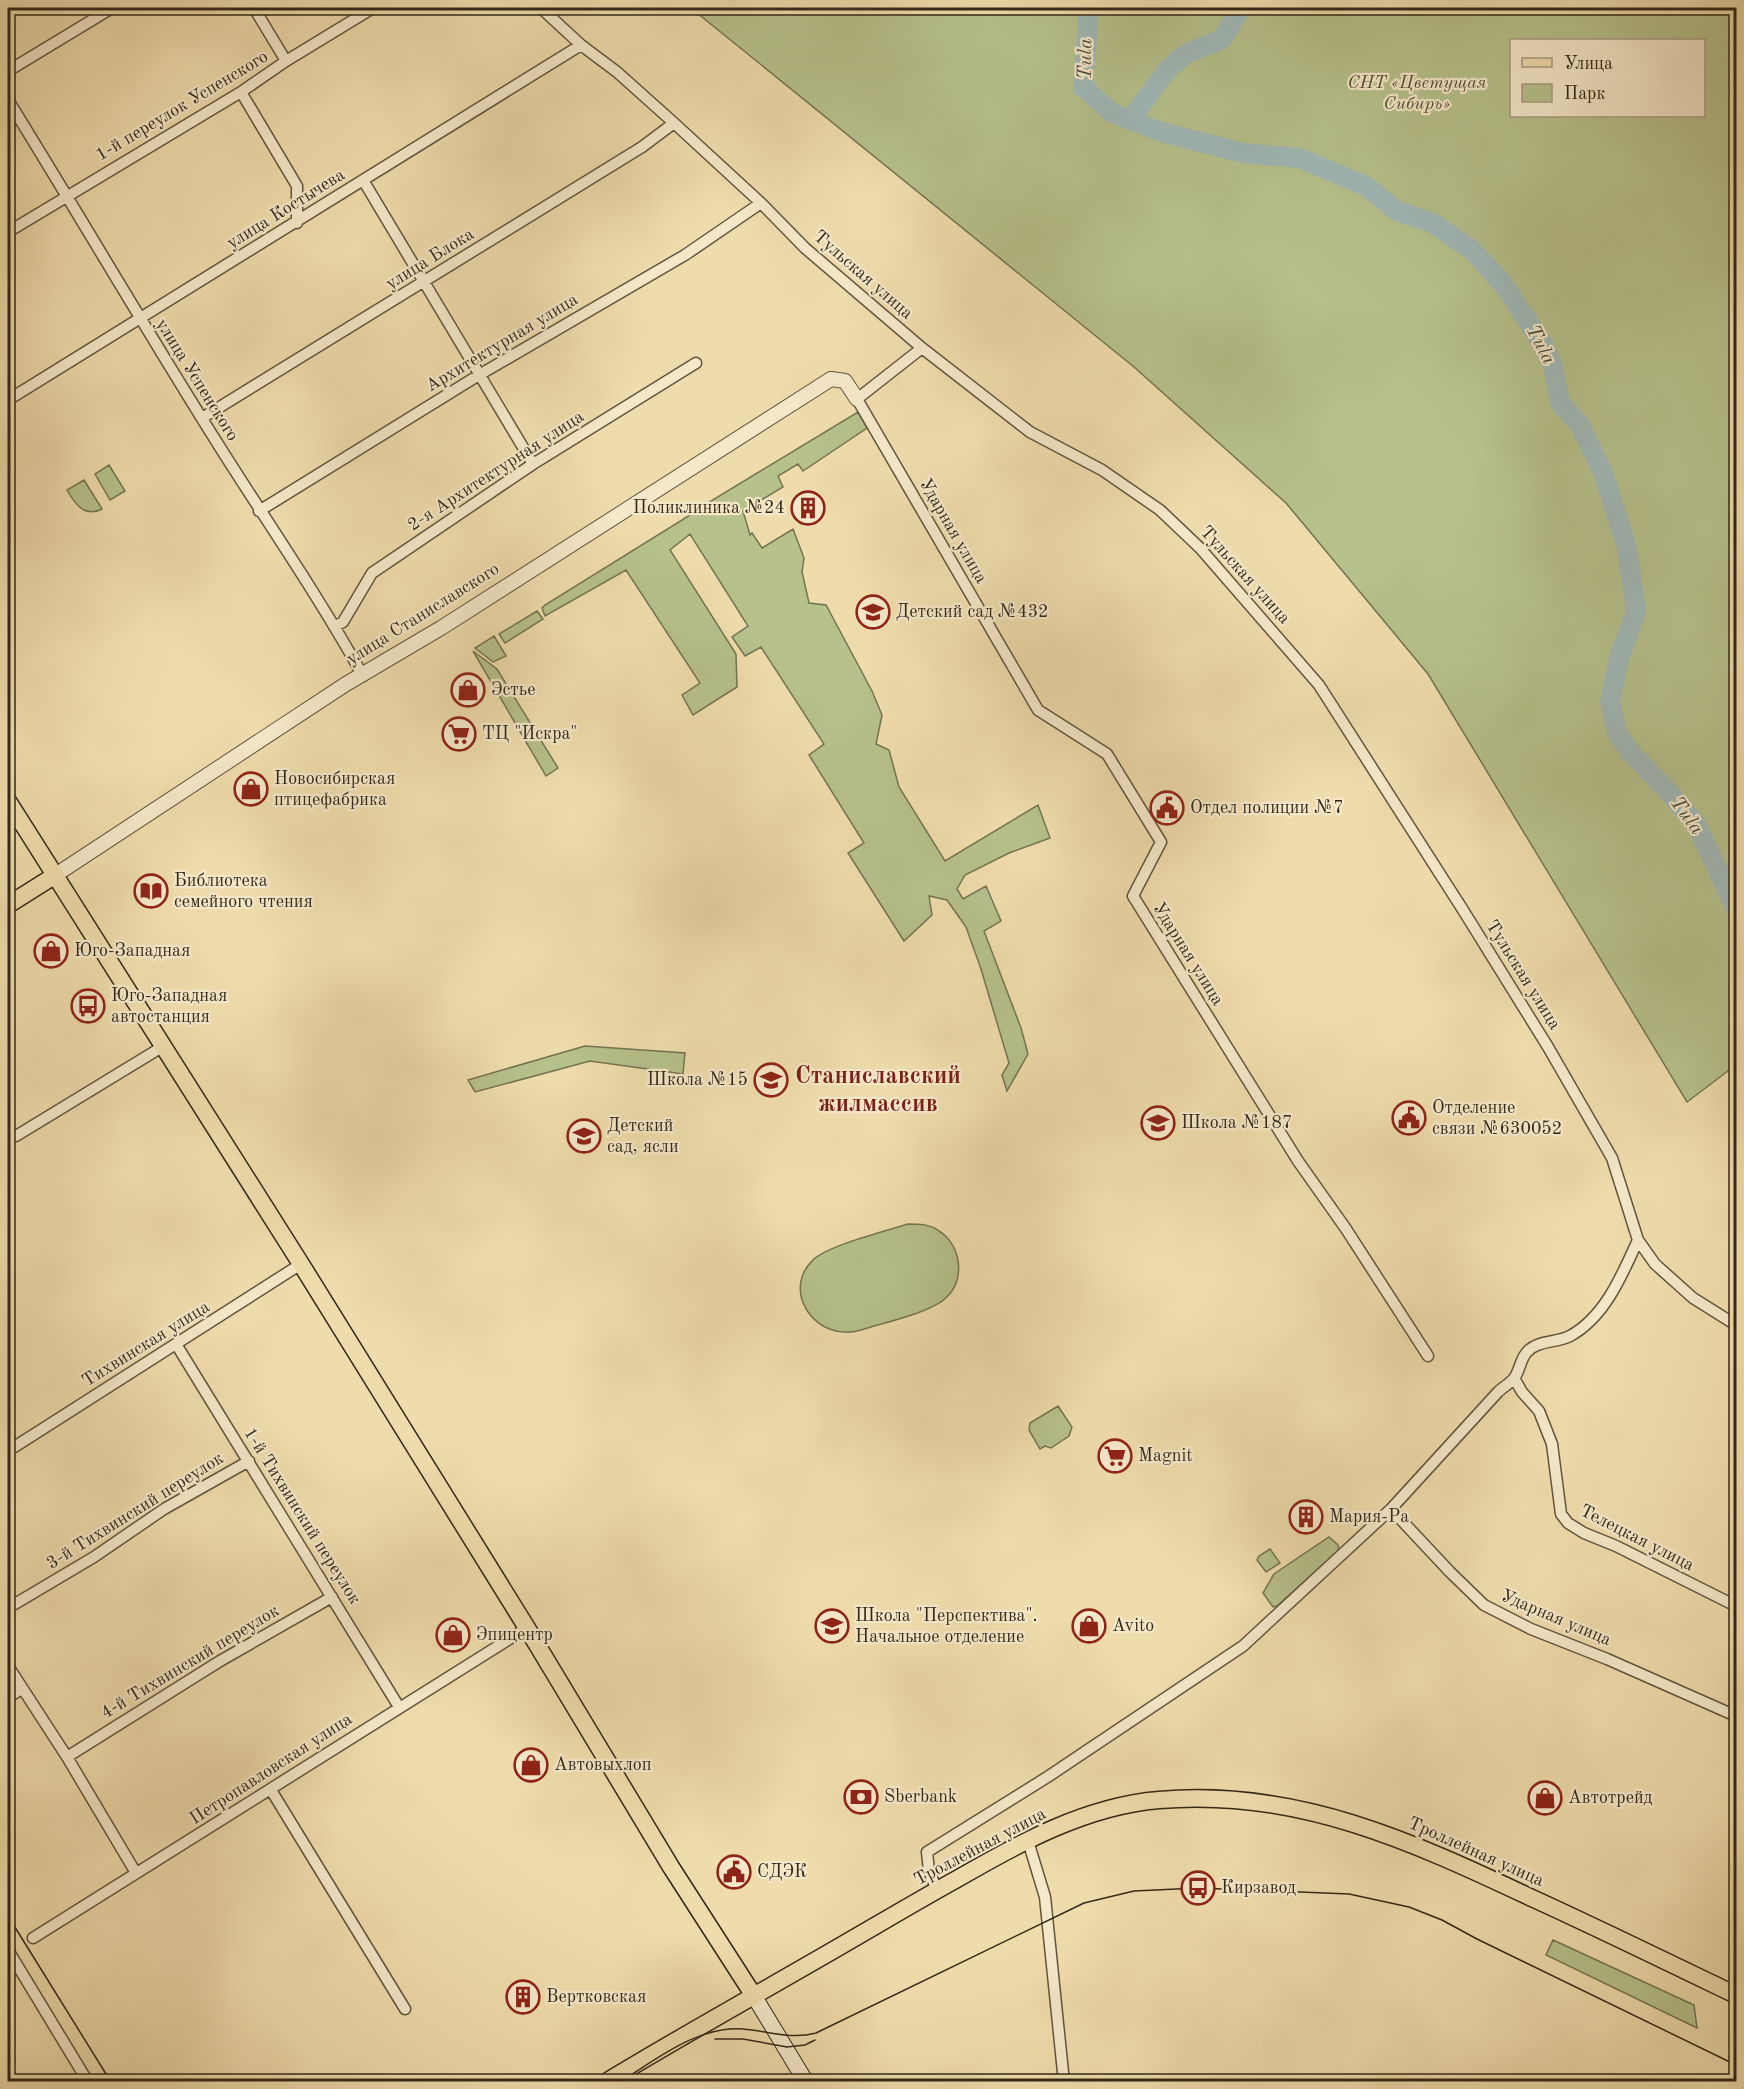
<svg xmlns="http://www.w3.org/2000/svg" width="1744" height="2089" viewBox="0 0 1744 2089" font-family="'Old Standard TT',serif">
<rect width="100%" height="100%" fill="#efdcac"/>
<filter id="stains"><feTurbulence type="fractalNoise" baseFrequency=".00333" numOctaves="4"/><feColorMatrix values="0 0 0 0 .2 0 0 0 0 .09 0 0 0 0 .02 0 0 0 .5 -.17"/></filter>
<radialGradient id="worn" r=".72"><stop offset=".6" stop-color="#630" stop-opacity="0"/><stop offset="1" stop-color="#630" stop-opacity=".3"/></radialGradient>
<path fill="#b6c18c" stroke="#747452" stroke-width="1.5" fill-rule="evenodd" d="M 691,8 L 1736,8 L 1736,1065 L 1687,1102 L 1428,674 L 1286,503 L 1134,367 ZM 1512,40 L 1704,40 L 1704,116 L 1512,116 Z
M 858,412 L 867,428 L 803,471 L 798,464 L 778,476 L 783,487 L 743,511 L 750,535 L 752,533 L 762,548 L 793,529 L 804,558 L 802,572 L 809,603 L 826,605 L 872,691 L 882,715 L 876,744 L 889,750 L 899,787 L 945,861 L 1038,805 L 1050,838 L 1009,853 L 965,875 L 957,889 L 963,899 L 986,886 L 1001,921 L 984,931 L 1021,1028 L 1028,1054 L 1007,1091 L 1002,1075 L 1009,1063 L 981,969 L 966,927 L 947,900 L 929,896 L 932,915 L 904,941 L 848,853 L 864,843 L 809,755 L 824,744 L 761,647 L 745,656 L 732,637 L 748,626 L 690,534 L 670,550 L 736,654 L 737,687 L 693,715 L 682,695 L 700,683 L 626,570 L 545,616 L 542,608 L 545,605 L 698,510 L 702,515 L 709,511 L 706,504 Z
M 109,465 L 125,491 L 110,500 L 95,474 Z
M 84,480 L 102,509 C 85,518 75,504 67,490 Z
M 537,611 L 543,619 L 505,643 L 499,634 Z
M 494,636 L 506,656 L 493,662 L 475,648 Z
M 473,651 L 497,669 L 558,768 L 546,776 Z
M 585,1046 L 685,1053 L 683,1074 L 590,1061 L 475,1092 L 468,1080 Z
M 908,1224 C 919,1224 930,1224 939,1231 C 961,1245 966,1279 946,1298 C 930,1313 882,1323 861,1330 C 817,1344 779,1291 814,1259 C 830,1245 886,1231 908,1224 Z
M 1058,1406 L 1072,1427 L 1069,1436 L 1051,1448 L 1045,1446 L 1040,1449 L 1029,1430 L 1030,1423 Z
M 1329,1537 L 1338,1545 L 1339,1550 L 1277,1606 L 1273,1607 L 1263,1593 L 1274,1574 Z
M 1270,1549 L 1280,1563 L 1266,1572 L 1257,1560 L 1259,1556 Z
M 1553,1940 L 1694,2005 L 1697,2028 L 1546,1955 Z"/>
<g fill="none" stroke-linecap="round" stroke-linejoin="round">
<path stroke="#a0b8b6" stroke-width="20" d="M 1089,8 L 1083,87 L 1112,113 L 1161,132 L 1243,153 L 1299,158 L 1366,186 L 1397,211 L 1433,223 L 1473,251 L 1504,285 L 1543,344 L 1553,366 L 1560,403 L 1580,425 L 1604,475 L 1627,548 L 1636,612 L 1619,658 L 1610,702 L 1617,733 L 1631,753 L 1666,789 L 1696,824 L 1736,909
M 1130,120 L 1168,69 L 1186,54 L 1222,39 L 1241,8"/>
<g stroke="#62553e" stroke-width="13">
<path id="minor" d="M 254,8 L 286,61
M 541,8 L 581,45 L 617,72 L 674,123 L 761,203 L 805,248 L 922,348 L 1030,432 L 1102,470 L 1160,510 L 1200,548 L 1319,685 L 1463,910 L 1548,1047 L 1612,1158 L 1638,1240 L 1655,1264 L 1693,1298 L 1736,1325
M 8,71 L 112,8
M 241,92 L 297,186 L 297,223
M 8,100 C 78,213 145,328 216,441 C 265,519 318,595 363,676
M 363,180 L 533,464
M 8,232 L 241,92 L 286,61 L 373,8
M 922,348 L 857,399 L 1038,710 L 1107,754 L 1161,842 L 1133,896 L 1298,1161 L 1346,1229 L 1428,1356
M 8,400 L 581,45
M 202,418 L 642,147 L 674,123
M 259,511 L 479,375 L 685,255 L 761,203
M 335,626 L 343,622 L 372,573 L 533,464 L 696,363
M 16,1136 L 162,1047
M 176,1344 L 399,1707
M 1514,1378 L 1522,1392 L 1539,1411 L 1552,1444 L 1561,1514 L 1568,1523 L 1584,1533 L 1616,1546 L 1736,1606
M 8,1451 L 301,1264
M 1391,1509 L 1450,1572 L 1484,1605 L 1531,1629 L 1607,1659 L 1736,1716
M 8,1608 L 94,1557 L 164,1509 L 249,1461
M 8,1666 L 67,1757 L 136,1873
M 8,1698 L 21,1689
M 67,1757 L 220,1661 L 332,1597
M 271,1790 L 405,2009
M 1028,1841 L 1045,1897 L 1064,2082
M 937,1890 L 929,1871 L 927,1852 L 1049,1776 L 1243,1646 L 1391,1509 L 1498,1392 C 1503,1387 1511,1383 1515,1377 C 1520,1369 1521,1358 1527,1352 C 1537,1340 1557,1343 1570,1336 C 1605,1317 1622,1275 1638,1240
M 33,1938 L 527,1628
M 8,1950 L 88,2082"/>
</g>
<g stroke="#62553e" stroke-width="16">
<path id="tertiary" d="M 54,876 L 346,684 L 441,628 L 831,379 L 845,381 L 857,399"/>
</g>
<g stroke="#332819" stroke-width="17">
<path id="secondary" d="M 754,1996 L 806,2082"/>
</g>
<g stroke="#332819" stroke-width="19">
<path id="primary" d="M 8,801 L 301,1264 L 527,1628 L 671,1867 L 754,1996
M 8,905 L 54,876
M 606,2082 C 685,2034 765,1990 844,1944 C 882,1922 919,1900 957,1879 C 1019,1843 1086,1806 1159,1800 C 1297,1788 1413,1842 1534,1899 C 1602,1930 1669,1963 1736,1995"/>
</g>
<use href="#minor" stroke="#f5e8c9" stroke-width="10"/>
<use href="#tertiary" stroke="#f5e8c9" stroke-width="14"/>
<use href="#secondary" stroke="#f5e8c9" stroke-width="15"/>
<use href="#primary" stroke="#efdcac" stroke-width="16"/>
<path stroke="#332819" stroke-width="1.5" d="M 8,1916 L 111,2082
M 715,2039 L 743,2039 L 787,2047 L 805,2045 L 815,2040
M 620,2082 C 657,2059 697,2026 743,2029 C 768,2031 791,2040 816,2033 L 1084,1903 L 1134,1891 L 1198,1888 L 1349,1894 L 1409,1907 L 1442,1920 L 1477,1939 L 1736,2065"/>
</g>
<defs>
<g id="building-ring" transform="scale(1.725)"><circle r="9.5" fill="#f5e8c9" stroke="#8f2418" stroke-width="1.5"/><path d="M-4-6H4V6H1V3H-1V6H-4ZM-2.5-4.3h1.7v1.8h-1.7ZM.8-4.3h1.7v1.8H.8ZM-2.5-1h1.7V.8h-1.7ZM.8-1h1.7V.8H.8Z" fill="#8f2418"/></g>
<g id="school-ring" transform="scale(1.725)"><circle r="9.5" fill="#f5e8c9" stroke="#8f2418" stroke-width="1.5"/><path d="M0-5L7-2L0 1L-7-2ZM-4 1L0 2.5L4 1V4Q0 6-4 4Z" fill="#8f2418"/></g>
<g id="shop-ring" transform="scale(1.725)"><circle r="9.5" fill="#f5e8c9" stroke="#8f2418" stroke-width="1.5"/><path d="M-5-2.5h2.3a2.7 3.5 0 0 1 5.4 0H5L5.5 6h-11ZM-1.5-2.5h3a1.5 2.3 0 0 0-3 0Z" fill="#8f2418"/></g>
<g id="supermarket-ring" transform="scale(1.725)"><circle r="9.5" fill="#f5e8c9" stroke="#8f2418" stroke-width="1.5"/><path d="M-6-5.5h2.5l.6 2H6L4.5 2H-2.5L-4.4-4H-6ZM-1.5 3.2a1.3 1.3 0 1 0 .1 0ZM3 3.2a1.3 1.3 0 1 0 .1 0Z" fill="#8f2418"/></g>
<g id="civic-ring" transform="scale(1.725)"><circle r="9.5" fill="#f5e8c9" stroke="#8f2418" stroke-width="1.5"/><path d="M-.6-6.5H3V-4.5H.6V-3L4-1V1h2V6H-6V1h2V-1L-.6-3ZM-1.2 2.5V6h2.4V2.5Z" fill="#8f2418"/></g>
<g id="library-ring" transform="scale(1.725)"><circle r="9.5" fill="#f5e8c9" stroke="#8f2418" stroke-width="1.5"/><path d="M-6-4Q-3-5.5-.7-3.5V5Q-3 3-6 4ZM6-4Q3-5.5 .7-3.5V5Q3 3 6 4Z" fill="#8f2418"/></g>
<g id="bus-ring" transform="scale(1.725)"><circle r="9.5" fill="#f5e8c9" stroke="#8f2418" stroke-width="1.5"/><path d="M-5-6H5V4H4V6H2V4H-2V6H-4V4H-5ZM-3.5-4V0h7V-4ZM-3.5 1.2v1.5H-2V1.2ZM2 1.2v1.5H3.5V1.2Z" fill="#8f2418"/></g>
<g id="bank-ring" transform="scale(1.725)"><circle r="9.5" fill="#f5e8c9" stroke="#8f2418" stroke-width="1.5"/><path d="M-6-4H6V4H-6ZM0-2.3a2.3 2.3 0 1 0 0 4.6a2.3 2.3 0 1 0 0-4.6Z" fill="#8f2418"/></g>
</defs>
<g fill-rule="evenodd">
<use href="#building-ring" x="808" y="508"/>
<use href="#school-ring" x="873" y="612"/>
<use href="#shop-ring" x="468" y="690"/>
<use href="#supermarket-ring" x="459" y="734"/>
<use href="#shop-ring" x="251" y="789"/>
<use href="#civic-ring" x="1167" y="808"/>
<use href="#library-ring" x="151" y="891"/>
<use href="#shop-ring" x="51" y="951"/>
<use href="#bus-ring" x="88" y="1006"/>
<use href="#school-ring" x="771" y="1080"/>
<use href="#civic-ring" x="1409" y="1118"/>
<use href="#school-ring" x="1158" y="1123"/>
<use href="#school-ring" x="584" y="1136"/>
<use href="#supermarket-ring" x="1115" y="1456"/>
<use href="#building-ring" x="1306" y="1517"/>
<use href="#school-ring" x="832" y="1626"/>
<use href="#shop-ring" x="1089" y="1626"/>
<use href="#shop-ring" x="453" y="1635"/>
<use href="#shop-ring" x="531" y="1765"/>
<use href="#bank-ring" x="861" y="1797"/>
<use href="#shop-ring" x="1545" y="1798"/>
<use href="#civic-ring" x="734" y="1872"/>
<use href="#bus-ring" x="1198" y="1888"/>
<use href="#building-ring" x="523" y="1997"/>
</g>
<g text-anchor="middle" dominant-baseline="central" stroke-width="4.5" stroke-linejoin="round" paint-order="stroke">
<g font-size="18" font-style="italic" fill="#544e36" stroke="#f5e8c9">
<text x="1417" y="83">СНТ «Цветущая<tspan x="1417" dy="21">Сибирь»</tspan></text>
</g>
<g font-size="18" fill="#332819" stroke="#f5e8c9">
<text transform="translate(182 106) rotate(-31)">1-й переулок Успенского</text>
<text transform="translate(286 209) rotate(-32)">улица Костычева</text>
<text transform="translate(430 259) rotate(-32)">улица Блока</text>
<text transform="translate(863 275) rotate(41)">Тульская улица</text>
<text transform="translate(502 343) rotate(-31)">Архитектурная улица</text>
<text transform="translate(197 380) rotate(58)">улица Успенского</text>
<text transform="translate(496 471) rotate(-33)">2-я Архитектурная улица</text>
<text transform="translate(953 531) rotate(60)">Ударная улица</text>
<text transform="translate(1245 575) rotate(48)">Тульская улица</text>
<text transform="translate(423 614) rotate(-32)">улица Станиславского</text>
<text transform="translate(1188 954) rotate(58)">Ударная улица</text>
<text transform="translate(1523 975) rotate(58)">Тульская улица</text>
<text transform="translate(146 1344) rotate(-32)">Тихвинская улица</text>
<text transform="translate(135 1511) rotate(-32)">3-й Тихвинский переулок</text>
<text transform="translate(302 1516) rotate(58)">1-й Тихвинский переулок</text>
<text transform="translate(1637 1538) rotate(27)">Телецкая улица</text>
<text transform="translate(1556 1618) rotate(23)">Ударная улица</text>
<text transform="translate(190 1662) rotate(-31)">4-й Тихвинский переулок</text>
<text transform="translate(271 1769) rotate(-33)">Петропавловская улица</text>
<text transform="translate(980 1847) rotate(-28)">Троллейная улица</text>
<text transform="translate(1476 1852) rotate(24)">Троллейная улица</text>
</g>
<g font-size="18" fill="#332819" stroke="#f5e8c9" text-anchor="start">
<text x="785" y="508" text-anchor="end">Поликлиника №24</text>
<text x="896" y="612">Детский сад №432</text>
<text x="491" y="690">Эстье</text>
<text x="482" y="734">ТЦ "Искра"</text>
<text x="274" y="779">Новосибирская<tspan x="274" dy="21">птицефабрика</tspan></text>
<text x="1190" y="808">Отдел полиции №7</text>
<text x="174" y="881">Библиотека<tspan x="174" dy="21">семейного чтения</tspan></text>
<text x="74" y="951">Юго-Западная</text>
<text x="111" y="996">Юго-Западная<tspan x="111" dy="21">автостанция</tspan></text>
<text x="748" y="1080" text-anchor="end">Школа №15</text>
<text x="1432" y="1108">Отделение<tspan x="1432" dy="21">связи №630052</tspan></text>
<text x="1181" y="1123">Школа №187</text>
<text x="607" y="1126">Детский<tspan x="607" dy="21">сад, ясли</tspan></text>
<text x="1138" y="1456">Magnit</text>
<text x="1329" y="1517">Мария-Ра</text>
<text x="855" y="1616">Школа "Перспектива".<tspan x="855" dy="21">Начальное отделение</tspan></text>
<text x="1112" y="1626">Avito</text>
<text x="476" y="1635">Эпицентр</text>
<text x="554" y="1765">Автовыхлоп</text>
<text x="884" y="1797">Sberbank</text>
<text x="1568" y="1798">Автотрейд</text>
<text x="757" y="1872">СДЭК</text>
<text x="1221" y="1888">Кирзавод</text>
<text x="546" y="1997">Вертковская</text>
</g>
<g font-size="20" font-style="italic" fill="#4e4c40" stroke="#f5e8c9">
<text transform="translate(1086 59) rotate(-89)">Tula</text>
<text transform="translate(1540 345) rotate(63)">Tula</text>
<text transform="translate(1686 816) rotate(54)">Tula</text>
</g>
<g font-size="24" font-weight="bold" fill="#7a1f14" stroke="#f5e8c9">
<text x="878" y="1077">Станиславский<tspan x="878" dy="28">жилмассив</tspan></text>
</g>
</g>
<rect width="1744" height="2089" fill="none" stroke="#efdcac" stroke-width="30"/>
<rect x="9" y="9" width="1726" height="2071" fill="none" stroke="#332819" stroke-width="3"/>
<rect x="15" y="15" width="1714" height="2059" fill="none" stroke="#332819" stroke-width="1.5"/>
<rect x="1510" y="39" width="195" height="78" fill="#f5e8c9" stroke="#a79b83" stroke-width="1.5"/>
<rect x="1522" y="58" width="30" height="9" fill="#efdcac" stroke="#a79b83" stroke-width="1.5"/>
<text x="1564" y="69" font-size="18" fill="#332819">Улица</text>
<rect x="1522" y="84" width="30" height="18" fill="#b6c18c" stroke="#a79b83" stroke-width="1.5"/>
<text x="1564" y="99" font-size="18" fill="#332819">Парк</text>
<rect width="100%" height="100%" filter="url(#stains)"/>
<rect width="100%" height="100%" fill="url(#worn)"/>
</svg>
